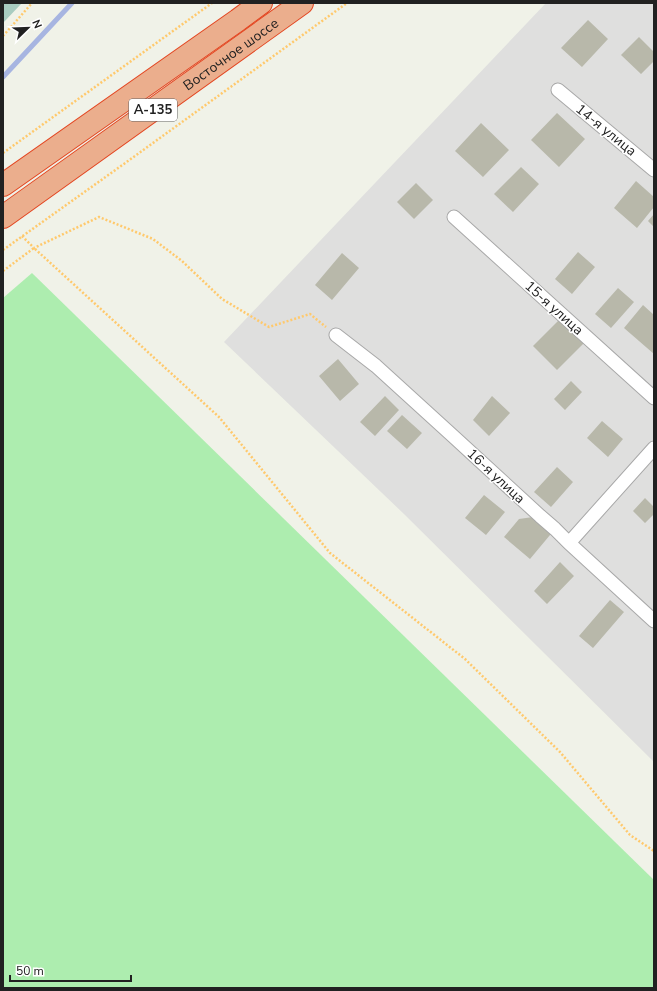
<svg xmlns="http://www.w3.org/2000/svg" width="657" height="991" viewBox="0 0 657 991" font-family="'Nunito Sans',sans-serif">
<rect width="100%" height="100%" fill="#f0f2e8"/>
<path fill="#dfdfde" d="M 546,3 L 654,3 L 654,762 L 404,514 L 224,342 Z"/>
<path fill="#adedaf" d="M 32,273 L 654,880 L 654,988 L 3,988 L 3,298 Z"/>
<path fill="#a8ccc0" d="M 3,3 L 22,3 L 3,23 Z"/>
<g fill="none" stroke-linecap="round" stroke-linejoin="round">
<path stroke="#a7b5e1" stroke-width="5" d="M 3,77 L 72,3"/>
</g>
<path fill="#b8b8aa" d="M 588,20 L 608,39 L 582,67 L 561,48 Z
M 639,37 L 654,52 L 654,61 L 641,74 L 621,55 Z
M 557,113 L 585,139 L 559,167 L 531,140 Z
M 481,123 L 509,150 L 483,177 L 455,151 Z
M 521,167 L 539,184 L 513,212 L 494,194 Z
M 636,181 L 654,197 L 654,207 L 637,228 L 614,208 Z
M 416,183 L 433,200 L 414,219 L 397,202 Z
M 654,214 L 654,227 L 648,221 Z
M 578,252 L 595,267 L 572,294 L 555,279 Z
M 342,253 L 359,268 L 332,300 L 315,285 Z
M 618,288 L 634,302 L 611,328 L 595,314 Z
M 643,305 L 654,315 L 654,354 L 624,328 Z
M 560,319 L 584,343 L 557,370 L 533,346 Z
M 338,359 L 359,384 L 340,401 L 319,376 Z
M 571,381 L 582,392 L 565,410 L 554,399 Z
M 385,396 L 399,410 L 375,436 L 360,422 Z
M 492,396 L 510,413 L 489,436 L 473,420 Z
M 402,415 L 422,433 L 407,449 L 387,431 Z
M 602,421 L 623,439 L 608,457 L 587,438 Z
M 557,467 L 573,482 L 551,507 L 534,492 Z
M 484,495 L 505,512 L 486,535 L 465,518 Z
M 645,498 L 654,507 L 654,514 L 645,523 L 633,511 Z
M 540,516 L 555,529 L 530,559 L 504,537 L 519,519 Z
M 560,562 L 574,576 L 547,604 L 534,591 Z
M 610,600 L 624,612 L 593,648 L 579,636 Z"/>
<g fill="none" stroke-linecap="round" stroke-linejoin="round">
<g stroke="#a8a8a8" stroke-width="15">
<path id="street" d="M 558,90 L 654,170
M 454,217 L 654,398
M 336,335 L 376,366 L 454,437 L 540,516 L 555,529 L 569,543 L 654,621
M 569,543 L 654,448"/>
</g>
<g stroke="#e34621" stroke-width="24">
<g id="highway">
<path d="M 3,185 L 238,20 L 261,3"/>
<path id="s1" d="M 3,217 L 302,3"/>
</g>
</g>
<path stroke="#ffc96c" stroke-width="2.5" stroke-dasharray="2 2" stroke-linecap="butt" d="M 3,36 L 32,3
M 3,153 L 212,3
M 22,236 L 34,248 L 99,217 L 153,239 L 182,261 L 222,299 L 269,327 L 310,314 L 326,327
M 3,250 L 128,161 L 347,3
M 3,271 L 34,248 L 219,417 L 330,553 L 465,659 L 560,752 L 630,835 L 654,851"/>
<use href="#street" stroke="#fff" stroke-width="13"/>
<use href="#highway" stroke="#ebae8d" stroke-width="22"/>
</g>
<g text-anchor="middle" dominant-baseline="central" stroke-width="3" stroke-linejoin="round" paint-order="stroke">
<rect fill="#fff" stroke="#646464" stroke-width="1" x="129" y="99" width="48" height="22" rx="3"/>
<g font-size="13" font-weight="bold" fill="#212121">
<text x="153" y="110">А-135</text>
</g>
<g font-size="14" fill="#212121" stroke="#fff">
<text stroke="none"><textPath href="#s1" startOffset="280">Восточное шоссе</textPath></text>
<text transform="translate(606 130) rotate(39)">14-я улица</text>
<text transform="translate(554 308) rotate(42)">15-я улица</text>
<text transform="translate(496 476) rotate(43)">16-я улица</text>
</g>
</g>
<rect width="657" height="991" fill="none" stroke="#212121" stroke-width="8"/>
<g transform="translate(28 28) rotate(67)" stroke="#ffffff" stroke-width="3" paint-order="stroke">
<path d="M0-3L7 15L0 10L-7 15Z" fill="#212121"/>
<text y="-6" font-size="11" font-weight="bold" text-anchor="middle" fill="#212121">N</text>
</g>
<path d="M10 975v6h121v-6" fill="none" stroke="#212121" stroke-width="2"/>
<text x="16" y="975" font-size="12" fill="#212121" stroke="#ffffff" stroke-width="3" paint-order="stroke">50 m</text>
</svg>
